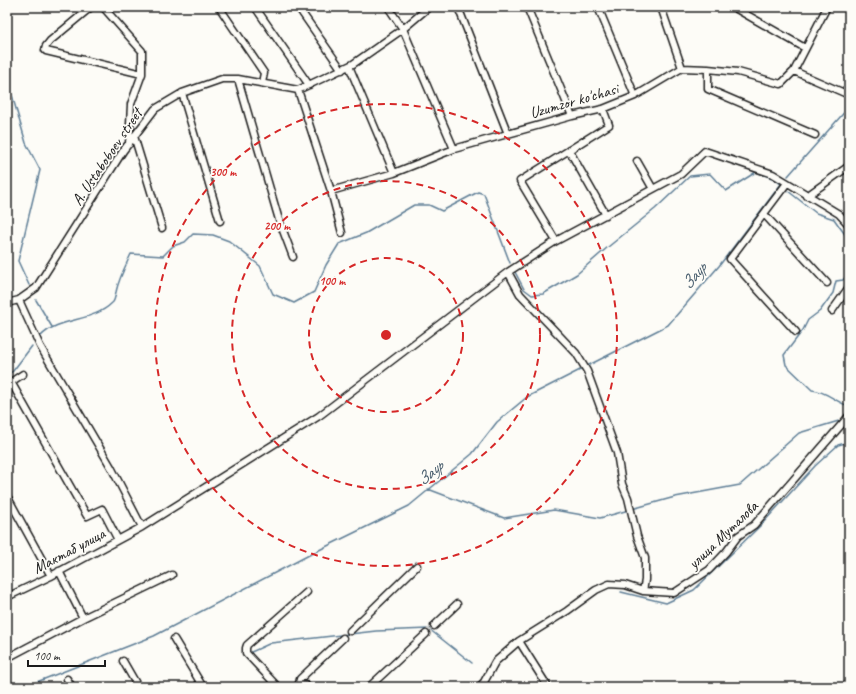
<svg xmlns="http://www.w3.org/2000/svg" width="856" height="694" viewBox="0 0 856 694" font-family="Caveat,sans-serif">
<rect width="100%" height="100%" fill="#fdfcf7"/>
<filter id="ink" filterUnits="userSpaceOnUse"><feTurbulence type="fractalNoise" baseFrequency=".025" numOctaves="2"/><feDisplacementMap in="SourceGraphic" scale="8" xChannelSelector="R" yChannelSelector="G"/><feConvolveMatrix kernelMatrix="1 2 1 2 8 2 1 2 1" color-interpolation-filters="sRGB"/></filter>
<g filter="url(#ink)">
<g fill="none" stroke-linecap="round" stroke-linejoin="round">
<path stroke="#5e7e96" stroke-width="1.5" d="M 7,78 L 26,143 L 40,170 L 18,261 L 29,285
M 788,176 L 849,107
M 788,191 L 816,213 L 834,219 L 849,240
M 515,272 L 524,289 L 532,295 L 543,294 L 577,274 L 608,247 L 655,209 L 690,176 L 710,174 L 726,191 L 756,172 L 772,178 L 781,184 L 719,266 L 668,325 L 587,366
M 849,273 L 843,280 L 836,281 L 833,293 L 820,311 L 808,320 L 803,330 L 784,355 L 786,365 L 812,390 C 827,391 835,402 849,406
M 36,300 L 52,327
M 40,337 C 59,316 92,323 112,303 C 115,301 115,296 116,292 C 119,278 125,267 131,254 L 163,256 L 173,246 L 185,242 L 193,234 L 213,235 L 229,241 L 260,266 L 273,294 L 294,303 L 314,292 L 326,265 L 339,244 L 366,233 L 414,205 L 429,205 L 442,211 L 478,192 L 484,194 L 510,263
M 7,375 L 13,371 L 32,346
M 428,489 L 504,518 L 554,510 L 600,518 L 629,510
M 632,509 L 675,497 L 740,485 L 799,433 L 842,420
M 621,592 L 666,603 L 694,590 L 761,525 L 815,466 L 838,445 L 849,442
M 249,653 L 271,643 L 376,631 L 429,629 L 472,663
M 24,687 L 154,636 L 313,553 L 409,506 L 472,454 L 497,422 L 527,397 L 584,368"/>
<path stroke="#dbdad6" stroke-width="6" stroke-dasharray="6 3" stroke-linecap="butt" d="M 426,634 L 434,626"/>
<g stroke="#1c1c1c" stroke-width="9">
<path id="minor" d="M 91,7 L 50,41 L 46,46 L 45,50 L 46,51 L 142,74
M 103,7 L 142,51 L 142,74 L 131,104 L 129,144
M 219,7 L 264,73 L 262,83
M 255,7 L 309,85
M 298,7 L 342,70
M 388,7 L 403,29 L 454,149
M 458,7 L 508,134
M 527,7 L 572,116
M 598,7 L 635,96
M 661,7 L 682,68
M 733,7 L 805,48
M 349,66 L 394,173
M 708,69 L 708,89 L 815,135
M 794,71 L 849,95
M 238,79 L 279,220 L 293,257
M 298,90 L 331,191 L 342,233
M 182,93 L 220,221
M 134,136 L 162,228
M 569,150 L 606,215
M 637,161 L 653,189
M 787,183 L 730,259 L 796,332
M 331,191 L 394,173 L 454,149 L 572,116 L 603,109 L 635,96 L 682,68 L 708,69 L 738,72 L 781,84 L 794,71 L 827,7
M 807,196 L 849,166
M 764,214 L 827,283
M 556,241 L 520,181 L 609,125 L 603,109
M 508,272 L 520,294 L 576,353 L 587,371 L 617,453 L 622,484 L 628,498 L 637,536 L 645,558 L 645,580 L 643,591
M 19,300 L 40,346 L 111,467 L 142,527
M 7,303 L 19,300 L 36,288 L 123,151 L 155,109 L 182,93 L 222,79 L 238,79 L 298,90 L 353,64 L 403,29 L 429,7
M 832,311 L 849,287
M 23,374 L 11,382 L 87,516 L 102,509 L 118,540
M 7,496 L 51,576
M 59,571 L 83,618
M 7,597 L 51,576 L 142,527 L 319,416 L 508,272 L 556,241 L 681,174 L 705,151 L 773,174 L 839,214 L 849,225
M 434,626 L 457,604
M 350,631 L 417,566
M 174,639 L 203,687
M 519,641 L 548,687
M 7,658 L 83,618 L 172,575
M 123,661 L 138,687
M 67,679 L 72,687
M 298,685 L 305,685 L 308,687
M 278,687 L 246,653 L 246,648 L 247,645 L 307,592
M 298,687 L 300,679 L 343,638
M 369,687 L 426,634
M 479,687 L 484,682 L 495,662 L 519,641 L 567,611 L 596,590 L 609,584 L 625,585 L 643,591 L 674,593 L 709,570 L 726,552 L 738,536 L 754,525 L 849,416"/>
</g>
<use href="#minor" stroke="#fdfcf7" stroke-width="6"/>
</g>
</g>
<g fill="none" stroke="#d62828" stroke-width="2" stroke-dasharray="7 5">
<circle cx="386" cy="335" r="77"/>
<circle cx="386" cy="335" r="154"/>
<circle cx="386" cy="335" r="231"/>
</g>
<g text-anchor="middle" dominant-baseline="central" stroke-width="3.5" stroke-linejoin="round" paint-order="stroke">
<g font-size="16" fill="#1c1c1c" stroke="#fdfcf7">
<text transform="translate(574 101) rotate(-16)">Uzumzor ko'chasi</text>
<text transform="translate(107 157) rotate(-56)">A. Ustaboboev street</text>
<text transform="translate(723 535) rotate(-44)">улица Муталова</text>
<text transform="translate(69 551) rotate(-28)">Мактаб улица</text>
</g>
<g font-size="17" font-style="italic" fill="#485d6d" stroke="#fdfcf7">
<text transform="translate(694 276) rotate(-50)">Заур</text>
<text transform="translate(430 473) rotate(-40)">Заур</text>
</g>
</g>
<circle cx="386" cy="335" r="6" fill="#d62828" stroke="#fdfcf7" stroke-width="2"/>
<g font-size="12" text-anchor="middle" font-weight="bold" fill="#d62828" stroke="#fdfcf7" stroke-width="3.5" stroke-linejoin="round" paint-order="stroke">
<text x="223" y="176">300 m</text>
<text x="277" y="230">200 m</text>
<text x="332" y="285">100 m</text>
</g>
<rect width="856" height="694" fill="none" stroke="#fdfcf7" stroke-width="24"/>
<rect x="12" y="12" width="832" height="670" fill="none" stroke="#1c1c1c" stroke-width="1.5" filter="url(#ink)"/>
<path d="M28 660v6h77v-6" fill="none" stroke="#1c1c1c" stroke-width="2"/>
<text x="34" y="660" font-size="12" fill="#1c1c1c" stroke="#fdfcf7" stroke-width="3" paint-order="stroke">100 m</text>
</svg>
